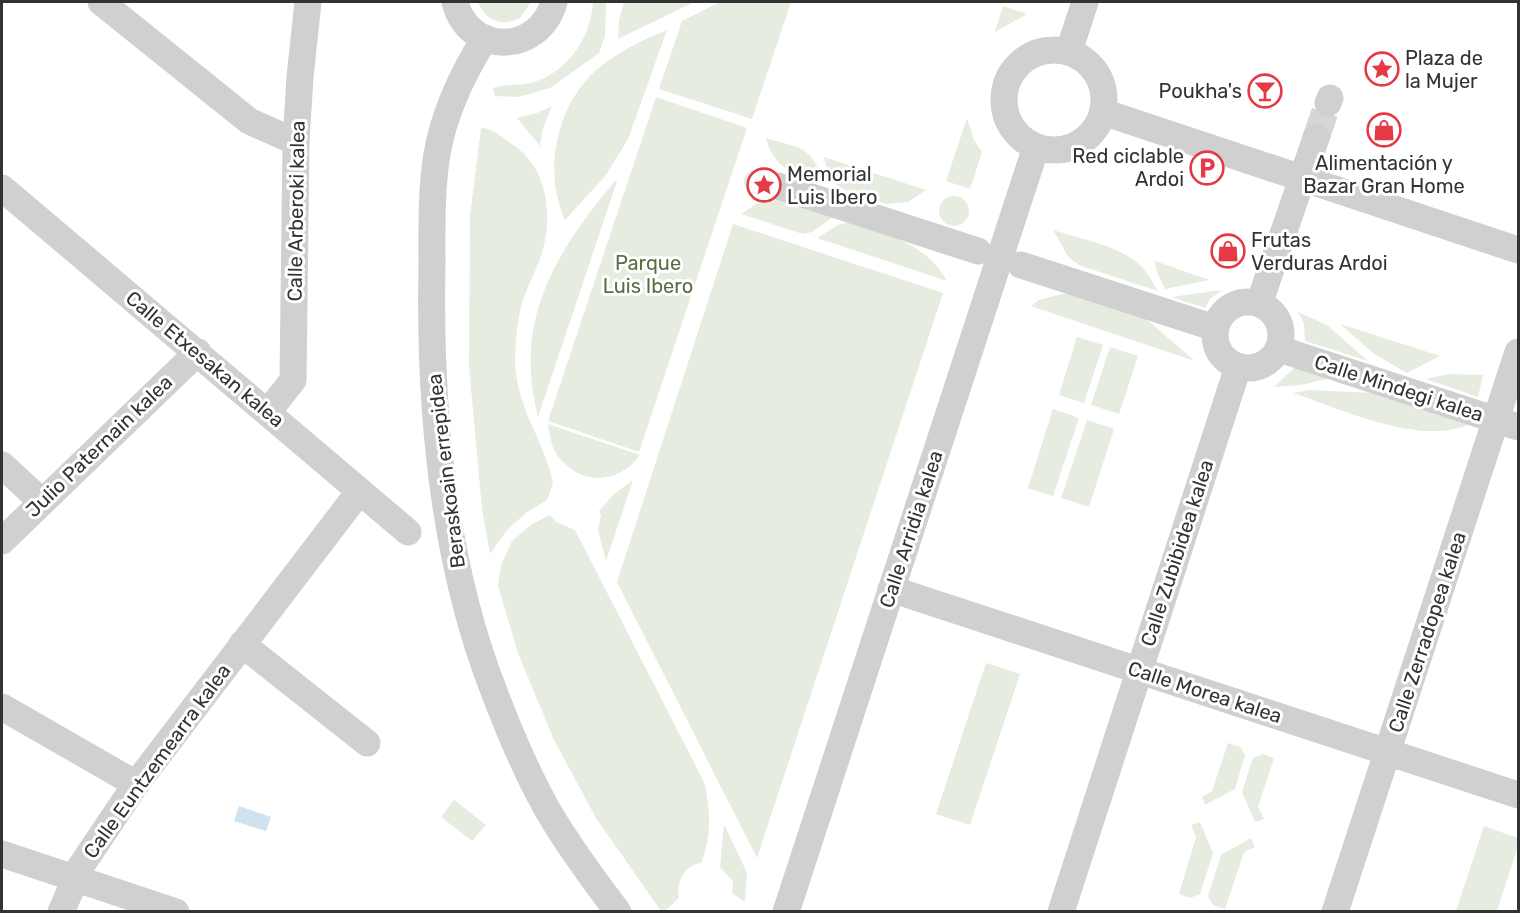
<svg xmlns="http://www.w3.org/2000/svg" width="1520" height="913" viewBox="0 0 1520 913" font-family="Rubik,sans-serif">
<rect width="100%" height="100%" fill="#fff"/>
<path fill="#e6ecdf" d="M 478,2 L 531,2 L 520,18 C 501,27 486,21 478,2 Z
M 593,2 L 606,2 L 605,36 L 599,53 L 550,88 L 518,97 L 495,96 L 493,89 L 495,87 C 509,84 523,86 537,81 C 570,69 591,36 593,2 Z
M 624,2 L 694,2 L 618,39 L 619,20 Z
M 720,2 L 791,2 L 752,119 L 659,89 L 682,21 Z
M 1003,6 L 1027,14 L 995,32 L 995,31 Z
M 667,30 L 628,139 L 606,175 L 565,220 C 543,172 556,107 595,71 C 616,53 642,40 667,30 Z
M 656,97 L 747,128 L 639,452 L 548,421 Z
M 552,106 L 543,128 L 540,146 L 517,118 L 537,113 Z
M 967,118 L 974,140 L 982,152 L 970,189 L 946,181 Z
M 481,128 C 494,128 505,140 516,147 C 549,171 553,219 541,256 C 535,273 526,289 521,307 C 517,323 515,345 515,362 C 517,410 544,439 553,483 L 547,500 L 526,513 L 507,530 L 490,554 L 482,509 L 469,366 L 470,216 Z
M 766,138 C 803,149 810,145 825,184 C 797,178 773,168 766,138 Z
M 824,157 L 926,190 L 908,202 L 886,204 L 838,187 L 827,170 Z
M744 182a12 12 0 1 1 24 0a12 12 0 1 1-24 0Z
M 615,181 L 617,182 L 610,202 L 538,417 C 513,320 555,253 615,181 Z
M939 211a15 15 0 1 1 30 0a15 15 0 1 1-30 0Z
M 773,198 L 780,200 L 833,217 L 812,232 L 803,234 L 741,214 L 759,202 Z
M 851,222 C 889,236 926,243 947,281 L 817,238 L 838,225 Z
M 733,224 L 943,293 L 757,858 L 617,582 Z
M 1053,230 C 1081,239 1116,245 1139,264 C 1147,271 1152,282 1158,291 L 1081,266 L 1069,258 Z
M 1155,261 L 1209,280 L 1165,289 L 1157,273 Z
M 1222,290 L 1210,299 L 1205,308 L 1171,297 Z
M 1062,294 L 1071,294 L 1146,319 L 1195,361 L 1031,306 L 1039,300 Z
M 1298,312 L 1327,325 L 1368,361 L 1305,341 L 1304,324 Z
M 1340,324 L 1440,356 L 1407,373 L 1373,353 Z
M 1077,337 L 1103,345 L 1084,403 L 1059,395 Z
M 1110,347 L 1138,356 L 1119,414 L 1091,405 Z
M 1296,366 L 1331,378 L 1301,385 L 1274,387 Z
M 1449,374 L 1483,375 L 1478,397 L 1426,379 Z
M 1309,390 L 1374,393 L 1470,424 C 1420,447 1342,409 1293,393 Z
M 1053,409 L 1079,418 L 1053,496 L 1028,488 Z
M 1087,420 L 1114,429 L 1089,507 L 1061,498 Z
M 548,424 L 640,455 C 618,485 580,486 557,455 C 551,446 550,435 548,424 Z
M 633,480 L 606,561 L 598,530 L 601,515 L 599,511 L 614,494 Z
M 550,515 L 556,522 L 575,530 L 705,784 C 710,812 712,836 701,863 C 684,865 676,883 679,898 L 665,911 L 661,911 L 596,818 L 554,740 L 518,653 L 498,586 L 501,565 L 512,541 L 531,525 Z
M 986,663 L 1020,674 L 970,825 L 936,814 Z
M 1228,743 L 1240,747 L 1245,755 L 1235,789 L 1205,805 L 1202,797 L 1212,791 Z
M 1263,754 L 1274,758 L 1258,807 L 1264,819 L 1255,822 L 1242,792 L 1253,758 Z
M 454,800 L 486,825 L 472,841 L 441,817 Z
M 1200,822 L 1213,853 L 1200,894 L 1190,898 L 1179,894 L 1196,837 L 1191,825 Z
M 724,824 L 747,873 L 745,902 L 732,893 L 733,881 L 720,867 Z
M 1484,826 L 1518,838 L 1518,846 L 1497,911 L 1456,911 Z
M 1251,838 L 1255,847 L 1244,852 L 1225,909 L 1213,905 L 1208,896 L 1221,855 Z"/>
<path fill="#cfe2ee" d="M 239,806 L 271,817 L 266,831 L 234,821 Z"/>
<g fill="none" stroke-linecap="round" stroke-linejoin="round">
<path stroke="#d6d6d6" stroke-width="27" stroke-dasharray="27 14" stroke-linecap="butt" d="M 1316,138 L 1328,103"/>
<path stroke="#d0d0d0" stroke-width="27" d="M 101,2 L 249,121 L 296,142
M 455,2 C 469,56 539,55 554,2
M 485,38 C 463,73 444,113 437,154 C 431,190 432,228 432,265 C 429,408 442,560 495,694 C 508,728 523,764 540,796 C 558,832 593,879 618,912
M1004 100a50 50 0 1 1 100 0a50 50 0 1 1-100 0Z
M 1069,51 L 1085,2
M 1328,103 L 1330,98
M 1103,112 L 1518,250
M 778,186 L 978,251
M 2,188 L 408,532
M 1021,265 L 1215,328
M1215 335a33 33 0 1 1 66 0a33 33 0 1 1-66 0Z
M 1259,304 L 1316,138
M 1279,349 L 1518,427
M 268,412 L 293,380 L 296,142 L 300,77 L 308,2
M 2,465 L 41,501
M 2,541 L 198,352
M 891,589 L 1518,795
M 242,644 L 367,743
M 2,707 L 136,784
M 2,854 L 176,912
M 61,912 L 81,866 L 136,784 L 359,492
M 786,912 L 1036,147
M 1061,912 L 1238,367
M 1335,912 L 1518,352"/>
</g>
<defs>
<g id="sight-ring" transform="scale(1.725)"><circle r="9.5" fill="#fff" stroke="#e63946" stroke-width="1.5"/><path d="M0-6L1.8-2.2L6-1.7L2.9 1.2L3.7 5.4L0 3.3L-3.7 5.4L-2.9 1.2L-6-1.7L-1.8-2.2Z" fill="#e63946"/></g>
<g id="bar-ring" transform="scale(1.725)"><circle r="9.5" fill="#fff" stroke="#e63946" stroke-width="1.5"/><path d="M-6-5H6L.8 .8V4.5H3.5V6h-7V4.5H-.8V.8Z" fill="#e63946"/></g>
<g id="shop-ring" transform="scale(1.725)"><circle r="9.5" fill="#fff" stroke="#e63946" stroke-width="1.5"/><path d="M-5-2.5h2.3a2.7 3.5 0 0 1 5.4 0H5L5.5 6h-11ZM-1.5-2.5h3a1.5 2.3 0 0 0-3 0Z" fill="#e63946"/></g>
<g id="parking-ring" transform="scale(1.725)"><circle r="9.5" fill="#fff" stroke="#e63946" stroke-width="1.5"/><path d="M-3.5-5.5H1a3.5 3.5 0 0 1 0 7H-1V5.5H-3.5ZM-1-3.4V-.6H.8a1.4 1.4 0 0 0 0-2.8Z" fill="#e63946"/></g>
</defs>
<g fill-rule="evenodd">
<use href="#sight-ring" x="1382" y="69"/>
<use href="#bar-ring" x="1265" y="91"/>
<use href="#shop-ring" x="1384" y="130"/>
<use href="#parking-ring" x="1207" y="168"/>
<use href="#sight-ring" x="764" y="185"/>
<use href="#shop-ring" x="1228" y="251"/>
</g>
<g text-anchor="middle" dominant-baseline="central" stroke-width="6" stroke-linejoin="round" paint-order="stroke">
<g font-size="20" fill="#333" stroke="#fff" text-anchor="start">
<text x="1405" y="58">Plaza de<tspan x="1405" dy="23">la Mujer</tspan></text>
<text x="1242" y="91" text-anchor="end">Poukha's</text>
<text x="1184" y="156" text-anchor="end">Red ciclable<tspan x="1184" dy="23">Ardoi</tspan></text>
<text x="1384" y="163" text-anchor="middle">Alimentación y<tspan x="1384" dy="23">Bazar Gran Home</tspan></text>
<text x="787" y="174">Memorial<tspan x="787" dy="23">Luis Ibero</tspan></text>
<text x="1251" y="240">Frutas<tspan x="1251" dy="23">Verduras Ardoi</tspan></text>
</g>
<g font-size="20" fill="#333" stroke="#fff">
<text transform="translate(296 211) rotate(-89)">Calle Arberoki kalea</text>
<text transform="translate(205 359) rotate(40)">Calle Etxesakan kalea</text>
<text transform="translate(1399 388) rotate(18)">Calle Mindegi kalea</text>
<text transform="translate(99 446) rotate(-44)">Julio Paternain kalea</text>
<text transform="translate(446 471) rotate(-97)">Beraskoain errepidea</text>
<text transform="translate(911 529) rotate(-72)">Calle Arridia kalea</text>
<text transform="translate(1177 553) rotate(-72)">Calle Zubibidea kalea</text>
<text transform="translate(1427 632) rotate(-72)">Calle Zerradopea kalea</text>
<text transform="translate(1205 692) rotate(18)">Calle Morea kalea</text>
<text transform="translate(157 761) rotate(-54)">Calle Euntzemearra kalea</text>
</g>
<g font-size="20" fill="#56703f" stroke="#fff">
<text x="648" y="263">Parque<tspan x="648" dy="23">Luis Ibero</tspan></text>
</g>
</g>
<rect width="1520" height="913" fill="none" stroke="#333333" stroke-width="6"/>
</svg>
